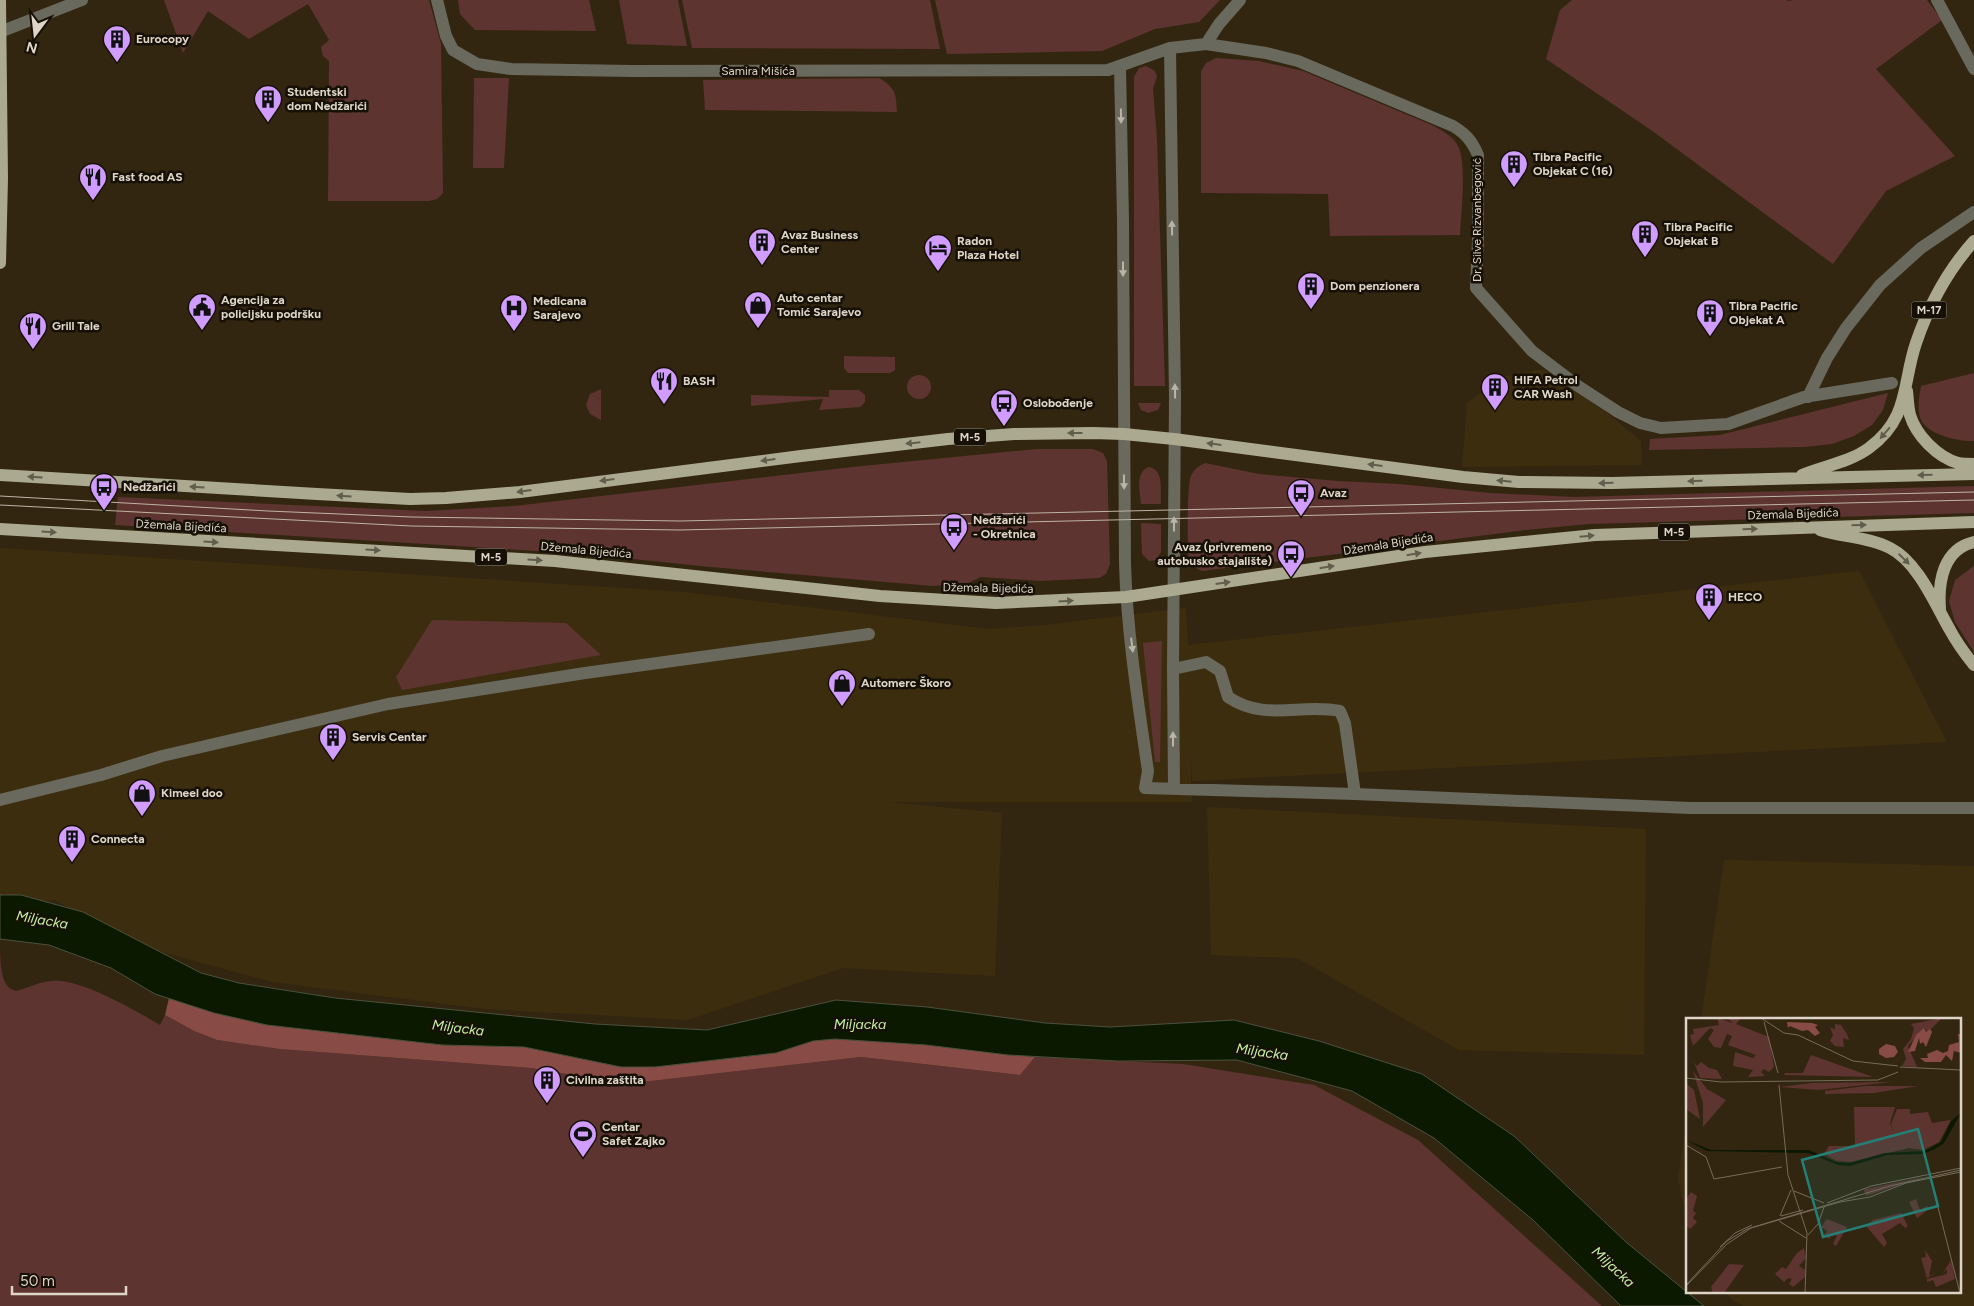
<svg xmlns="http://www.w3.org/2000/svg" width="1974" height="1306" viewBox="0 0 1974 1306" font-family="Figtree,sans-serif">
<rect width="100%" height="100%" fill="#332610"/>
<path fill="#3d2d0f" d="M 1542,369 L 1607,413 L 1641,441 L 1642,465 L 1462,467 L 1467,403 L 1502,377 Z
M 0,548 L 684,592 L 988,629 L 1045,625 L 1186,608 L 1188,645 L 1859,571 L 1947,742 L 1192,781 L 1190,749 L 1192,802 L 889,802 L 1002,813 L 995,976 L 843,968 L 688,1020 L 485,1009 L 272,982 L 140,946 L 55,900 L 0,905 Z
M 1207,807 L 1646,829 L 1644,1055 L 1459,1050 L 1297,958 L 1211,955 Z
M 1724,860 L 1974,866 L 1974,1306 L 1743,1306 L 1731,1299 L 1726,1292 L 1960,1292 L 1960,1020 L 1701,1020 Z
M 1688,1110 L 1688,1230 L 1678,1178 Z"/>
<path fill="#5e3430" d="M 164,0 L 429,0 L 441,44 L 443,193 L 437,199 L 429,201 L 328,201 L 329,61 L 323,56 L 321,47 L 329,40 L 308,4 L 249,39 L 208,11 L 183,53 Z
M 458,0 L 589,0 L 596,31 L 475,30 L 460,14 Z
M 619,0 L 678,0 L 687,46 L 627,44 Z
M 682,0 L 930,0 L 940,49 L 692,48 Z
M 935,0 L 1220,0 L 1199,22 L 1155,29 L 1102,51 L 947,54 Z
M 1572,0 L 1786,0 L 1788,1 L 1794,0 L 1927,0 L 1942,20 L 1876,69 L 1955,156 L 1886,191 L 1833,264 L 1651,130 L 1546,59 L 1560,10 Z
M 1216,58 L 1259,61 L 1303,71 L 1434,126 C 1442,131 1453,136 1458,146 C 1467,162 1461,214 1460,235 L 1330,236 L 1328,194 L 1201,193 L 1201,71 L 1206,63 Z
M 1146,66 L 1155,71 L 1157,77 L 1153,88 L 1157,139 L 1165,386 L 1134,386 L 1134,77 L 1139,68 Z
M 474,78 L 509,78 L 504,168 L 473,168 Z
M 879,78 C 896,88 896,94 897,112 L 705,110 L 703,80 Z
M 844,356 L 895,357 L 895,370 L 890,373 L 848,373 L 844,368 Z
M 1974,373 L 1974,441 C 1959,442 1924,434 1920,417 C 1917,407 1919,397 1921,386 Z
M907 387a12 12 0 1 1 24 0a12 12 0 1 1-24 0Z
M 601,389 L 601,420 L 590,414 L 586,405 L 590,394 Z
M 829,390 L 859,390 L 865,395 L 865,402 L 860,407 L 819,410 L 823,399 L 751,406 L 751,395 L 829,397 Z
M 1888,393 L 1883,410 L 1872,425 L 1854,436 L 1832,444 L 1805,447 L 1649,450 L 1650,439 L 1720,435 Z
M 1138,403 L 1161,403 L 1158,410 L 1148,413 L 1141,410 Z
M 1037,449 L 1093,449 L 1103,453 L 1107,461 L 1110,564 L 1106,574 L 1099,578 L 1041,581 L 981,577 L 968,583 L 933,586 L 710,567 L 585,554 L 115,525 L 118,497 L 426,511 L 514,506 L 852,467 Z
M 1205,463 L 1259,474 L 1338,481 L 1399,484 L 1490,493 L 1574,497 L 1974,486 L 1974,513 L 1589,524 L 1526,530 L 1202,571 C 1196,568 1190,566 1189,558 C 1187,549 1187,483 1191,476 C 1194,469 1199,466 1205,463 Z
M 1148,467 C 1165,469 1160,491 1161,504 L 1141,504 C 1140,492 1135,473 1148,467 Z
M 1141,523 L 1161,524 L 1161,552 L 1156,560 L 1149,561 L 1142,554 Z
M 1974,566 L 1974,652 L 1955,622 L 1949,601 L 1955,580 Z
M 432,620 L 566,623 L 601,655 L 402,690 L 396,677 Z
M 1162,641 L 1160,762 L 1155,762 L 1143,643 Z
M 0,950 C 1,965 0,987 16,991 C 28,988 41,981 53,981 C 80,978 136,1011 160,1025 L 165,1015 L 194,1031 L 217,1040 L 279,1049 L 531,1068 L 625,1084 L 861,1057 L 1020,1075 L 1035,1057 L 1183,1064 L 1314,1085 L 1418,1140 L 1602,1306 L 0,1306 Z"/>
<path fill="#884b45" d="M 169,998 L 214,1013 L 267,1025 L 442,1045 L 524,1047 L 621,1067 L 655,1067 L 776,1053 L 813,1041 L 835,1039 L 926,1045 L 1035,1057 L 1020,1075 L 861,1057 L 625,1084 L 531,1068 L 279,1049 L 217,1040 L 194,1031 L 165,1015 Z"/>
<path fill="#0c1901" stroke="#4b513d" d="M 0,895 L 21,895 L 83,912 L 201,973 L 239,983 L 335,998 L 595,1024 L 707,1030 L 836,1000 L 927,1007 L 1045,1023 L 1110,1027 L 1234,1020 L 1319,1041 L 1422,1074 L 1514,1136 L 1627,1243 L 1704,1306 L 1621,1306 L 1533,1220 L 1434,1138 L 1352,1091 L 1237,1060 L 1118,1061 L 1008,1055 L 926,1045 L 835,1039 L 813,1041 L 776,1053 L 655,1067 L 621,1067 L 524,1047 L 442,1045 L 267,1025 L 214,1013 L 155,994 L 111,968 L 49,945 L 0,939 Z"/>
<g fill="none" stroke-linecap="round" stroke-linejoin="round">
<path stroke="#69695d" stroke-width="12" d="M 437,0 L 446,36 L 453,50 L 477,64 L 511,69 L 632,71 L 1108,70 L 1170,48 L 1206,44 L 1266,53 L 1298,61 L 1453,126 C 1466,134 1472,141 1478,155 L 1478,241 L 1476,288 L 1532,351 L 1578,386 L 1618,412 L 1640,423 L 1661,428 L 1728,424 L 1804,397 L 1892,383
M 1937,0 L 1974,69
M 0,32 L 82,0
M 1206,44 L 1219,24 L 1240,0
M 1170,48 L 1175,397 L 1173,669 L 1174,788
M 1120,67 L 1123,220 L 1125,564 C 1127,633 1138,702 1148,771 L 1145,788 L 1355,794 L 1690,808 L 1974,808
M 1808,397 L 1827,358 L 1846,328 L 1880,285 L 1921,248 L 1974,212
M 1173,669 L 1206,662 L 1220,671 L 1228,697 C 1265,722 1300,703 1340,711 L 1345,723 L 1355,794
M 0,800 L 101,775 L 162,756 L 388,704 L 585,673 L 869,634"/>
<path stroke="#abaa91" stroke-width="12" d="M 0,263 L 2,178 L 0,0
M 1907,391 C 1908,399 1908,407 1910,415 C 1916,435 1937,457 1958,463 C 1963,464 1969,464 1974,464
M 0,475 L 317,494 L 410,499 L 446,498 L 520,492 L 801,456 L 948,439 L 1014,434 L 1093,433 L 1124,434 L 1174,439 L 1463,477 L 1519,482 L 1612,483 L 1974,474
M 1802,475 C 1824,466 1850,462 1869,448 C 1910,418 1902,384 1916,343 C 1929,305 1947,271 1974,241
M 0,529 L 555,561 L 880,596 L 996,603 L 1126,597 L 1425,552 L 1595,535 L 1974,522
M 1820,530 C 1842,537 1869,537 1890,548 C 1918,562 1935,604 1950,630 C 1957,643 1965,654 1974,665
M 1940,609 C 1938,582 1943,549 1974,542"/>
<path stroke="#beb4a5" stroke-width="1" d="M 0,496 L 268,511 L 411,517 L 680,521 L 1974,492
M 0,505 L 411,526 L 680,530 L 1974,500"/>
</g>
<defs><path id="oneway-solid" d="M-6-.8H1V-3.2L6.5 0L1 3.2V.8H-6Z" transform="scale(1.25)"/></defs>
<g fill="#bbb5a8">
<use href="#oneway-solid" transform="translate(1121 116) rotate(89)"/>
<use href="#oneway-solid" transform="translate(1172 228) rotate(-91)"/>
<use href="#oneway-solid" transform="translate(1123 269) rotate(90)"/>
<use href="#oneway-solid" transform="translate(1175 391) rotate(-91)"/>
<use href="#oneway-solid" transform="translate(1124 482) rotate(89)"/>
<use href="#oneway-solid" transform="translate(1174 524) rotate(-90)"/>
<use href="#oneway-solid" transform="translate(1132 645) rotate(83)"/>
<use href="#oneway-solid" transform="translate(1173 739) rotate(-90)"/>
</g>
<g fill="#605d4c">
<use href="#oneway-solid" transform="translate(1075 433) rotate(180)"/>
<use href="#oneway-solid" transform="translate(1885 433) rotate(131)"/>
<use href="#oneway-solid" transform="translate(913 443) rotate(174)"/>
<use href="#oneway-solid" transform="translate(1214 444) rotate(-173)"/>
<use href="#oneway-solid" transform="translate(768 460) rotate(173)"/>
<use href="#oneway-solid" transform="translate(1375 465) rotate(-173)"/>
<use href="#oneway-solid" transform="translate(1925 475) rotate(179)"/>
<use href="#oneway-solid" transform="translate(35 477) rotate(-177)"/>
<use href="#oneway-solid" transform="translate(607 480) rotate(173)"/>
<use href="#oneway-solid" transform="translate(1504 481) rotate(-174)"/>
<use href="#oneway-solid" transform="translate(1695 481) rotate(179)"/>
<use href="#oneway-solid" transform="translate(1606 483) rotate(179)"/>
<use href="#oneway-solid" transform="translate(197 487) rotate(-176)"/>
<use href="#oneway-solid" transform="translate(524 491) rotate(172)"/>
<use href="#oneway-solid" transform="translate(344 496) rotate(-177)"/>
<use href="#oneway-solid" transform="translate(1859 525) rotate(-2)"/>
<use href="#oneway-solid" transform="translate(1750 529) rotate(-2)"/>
<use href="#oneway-solid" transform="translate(49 532) rotate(4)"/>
<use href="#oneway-solid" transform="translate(1587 536) rotate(-5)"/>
<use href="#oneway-solid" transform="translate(211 542) rotate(3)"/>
<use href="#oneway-solid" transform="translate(373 550) rotate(3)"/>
<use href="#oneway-solid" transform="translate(1414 554) rotate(-9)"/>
<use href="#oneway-solid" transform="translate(1904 559) rotate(44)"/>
<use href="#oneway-solid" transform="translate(535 560) rotate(4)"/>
<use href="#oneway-solid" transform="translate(1327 567) rotate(-9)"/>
<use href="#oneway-solid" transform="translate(1223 583) rotate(-8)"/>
<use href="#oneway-solid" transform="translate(1066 601) rotate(-3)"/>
</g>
<defs>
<g id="building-pin" transform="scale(1.4375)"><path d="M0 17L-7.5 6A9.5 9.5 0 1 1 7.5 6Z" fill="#d09dff" stroke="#161007"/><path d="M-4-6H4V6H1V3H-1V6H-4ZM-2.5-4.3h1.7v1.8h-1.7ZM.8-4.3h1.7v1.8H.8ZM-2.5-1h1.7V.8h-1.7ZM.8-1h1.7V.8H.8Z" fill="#111"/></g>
<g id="restaurant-pin" transform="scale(1.4375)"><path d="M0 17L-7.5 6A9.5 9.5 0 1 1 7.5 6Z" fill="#d09dff" stroke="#161007"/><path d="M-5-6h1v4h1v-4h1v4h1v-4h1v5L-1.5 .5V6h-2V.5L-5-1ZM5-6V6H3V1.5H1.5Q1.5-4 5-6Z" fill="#111"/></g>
<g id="hotel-pin" transform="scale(1.4375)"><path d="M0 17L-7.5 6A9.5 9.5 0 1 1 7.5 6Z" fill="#d09dff" stroke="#161007"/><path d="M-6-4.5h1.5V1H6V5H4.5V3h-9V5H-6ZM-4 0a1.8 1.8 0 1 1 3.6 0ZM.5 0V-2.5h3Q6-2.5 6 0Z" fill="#111"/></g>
<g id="shop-pin" transform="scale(1.4375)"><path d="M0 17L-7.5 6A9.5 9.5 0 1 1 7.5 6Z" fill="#d09dff" stroke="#161007"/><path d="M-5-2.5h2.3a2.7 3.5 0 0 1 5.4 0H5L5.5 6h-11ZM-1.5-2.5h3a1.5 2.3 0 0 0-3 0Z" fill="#111"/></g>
<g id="civic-pin" transform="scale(1.4375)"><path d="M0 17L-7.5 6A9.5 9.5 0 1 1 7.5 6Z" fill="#d09dff" stroke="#161007"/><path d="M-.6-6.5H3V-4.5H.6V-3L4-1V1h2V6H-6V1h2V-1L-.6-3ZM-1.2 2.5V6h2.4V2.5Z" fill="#111"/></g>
<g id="hospital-pin" transform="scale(1.4375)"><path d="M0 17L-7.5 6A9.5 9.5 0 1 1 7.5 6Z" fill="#d09dff" stroke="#161007"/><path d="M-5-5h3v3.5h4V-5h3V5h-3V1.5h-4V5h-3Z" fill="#111"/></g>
<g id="bus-pin" transform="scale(1.4375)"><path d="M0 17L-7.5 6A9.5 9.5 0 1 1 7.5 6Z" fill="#d09dff" stroke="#161007"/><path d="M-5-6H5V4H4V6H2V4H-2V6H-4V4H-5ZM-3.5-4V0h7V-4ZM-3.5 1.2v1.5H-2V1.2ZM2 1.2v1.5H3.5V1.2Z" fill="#111"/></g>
<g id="stadium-pin" transform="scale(1.4375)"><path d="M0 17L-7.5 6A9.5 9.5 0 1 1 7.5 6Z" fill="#d09dff" stroke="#161007"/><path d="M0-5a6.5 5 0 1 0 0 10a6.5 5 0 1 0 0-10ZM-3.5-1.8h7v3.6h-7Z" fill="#111"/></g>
</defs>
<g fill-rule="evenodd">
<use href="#building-pin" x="117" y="39"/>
<use href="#building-pin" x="268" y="99"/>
<use href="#building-pin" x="1514" y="164"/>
<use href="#restaurant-pin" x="93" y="177"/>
<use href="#building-pin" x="1645" y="234"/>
<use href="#building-pin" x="762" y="242"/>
<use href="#hotel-pin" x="938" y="248"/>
<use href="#building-pin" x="1311" y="286"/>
<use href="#shop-pin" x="758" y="305"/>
<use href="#civic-pin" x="202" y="307"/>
<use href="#hospital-pin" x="514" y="308"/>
<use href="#building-pin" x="1710" y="313"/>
<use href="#restaurant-pin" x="33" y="326"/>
<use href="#restaurant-pin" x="664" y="381"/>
<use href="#building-pin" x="1495" y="387"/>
<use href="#bus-pin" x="1004" y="403"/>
<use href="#bus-pin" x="104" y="487"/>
<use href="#bus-pin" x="1301" y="493"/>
<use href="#bus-pin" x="954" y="527"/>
<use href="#bus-pin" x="1291" y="554"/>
<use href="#building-pin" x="1709" y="597"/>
<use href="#shop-pin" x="842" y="683"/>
<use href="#building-pin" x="333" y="737"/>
<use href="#shop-pin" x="142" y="793"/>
<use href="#building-pin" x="72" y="839"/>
<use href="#building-pin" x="547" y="1080"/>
<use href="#stadium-pin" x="583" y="1134"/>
</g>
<g text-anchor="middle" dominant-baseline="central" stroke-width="5" stroke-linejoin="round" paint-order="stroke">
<g fill="#161007" stroke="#a29a8e" stroke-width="1">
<rect x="1911.5" y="301.5" width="35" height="17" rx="4"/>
<rect x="954" y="428.5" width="32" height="17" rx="4"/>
<rect x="1658" y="523.5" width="32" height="17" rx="4"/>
<rect x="475" y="548.5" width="32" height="17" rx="4"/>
</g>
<g font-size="11" font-weight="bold" fill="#ded5c8">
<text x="1929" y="310">M-17</text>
<text x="970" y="437">M-5</text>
<text x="1674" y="532">M-5</text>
<text x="491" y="557">M-5</text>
</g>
<g font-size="12" font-weight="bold" fill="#ded5c8" stroke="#161007" text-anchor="start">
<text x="136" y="39">Eurocopy</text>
<text x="287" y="92">Studentski<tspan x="287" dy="14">dom Nedžarići</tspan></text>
<text x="1533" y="157">Tibra Pacific<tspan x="1533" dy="14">Objekat C (16)</tspan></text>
<text x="112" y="177">Fast food AS</text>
<text x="1664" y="227">Tibra Pacific<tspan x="1664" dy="14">Objekat B</tspan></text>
<text x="781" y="235">Avaz Business<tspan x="781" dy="14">Center</tspan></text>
<text x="957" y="241">Radon<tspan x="957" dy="14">Plaza Hotel</tspan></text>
<text x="1330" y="286">Dom penzionera</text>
<text x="777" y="298">Auto centar<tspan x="777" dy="14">Tomić Sarajevo</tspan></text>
<text x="221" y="300">Agencija za<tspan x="221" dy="14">policijsku podršku</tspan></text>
<text x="533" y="301">Medicana<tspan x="533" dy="14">Sarajevo</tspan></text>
<text x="1729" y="306">Tibra Pacific<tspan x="1729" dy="14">Objekat A</tspan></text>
<text x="52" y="326">Grill Tale</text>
<text x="1514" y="380">HIFA Petrol<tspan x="1514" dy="14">CAR Wash</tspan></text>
<text x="683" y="381">BASH</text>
<text x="1023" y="403">Oslobođenje</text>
<text x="123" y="487">Nedžarići</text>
<text x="1320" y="493">Avaz</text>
<text x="973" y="520">Nedžarići<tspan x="973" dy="14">- Okretnica</tspan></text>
<text x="1272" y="547" text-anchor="end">Avaz (privremeno<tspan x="1272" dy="14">autobusko stajalište)</tspan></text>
<text x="1728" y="597">HECO</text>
<text x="861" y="683">Automerc Škoro</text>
<text x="352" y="737">Servis Centar</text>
<text x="161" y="793">Kimeel doo</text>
<text x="91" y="839">Connecta</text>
<text x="566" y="1080">Civilna zaštita</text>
<text x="602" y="1127">Centar<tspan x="602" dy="14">Safet Zajko</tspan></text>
</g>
<g font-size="12" fill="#ded5c8" stroke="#161007">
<text x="758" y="71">Samira Mišića</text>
<text transform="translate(1477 220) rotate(-90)">Dr. Silve Rizvanbegović</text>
<text transform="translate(1793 514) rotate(-2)">Džemala Bijedića</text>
<text transform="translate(181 526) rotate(3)">Džemala Bijedića</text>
<text transform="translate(1388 544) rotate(-9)">Džemala Bijedića</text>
<text transform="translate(586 550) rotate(5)">Džemala Bijedića</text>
<text transform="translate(988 588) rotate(1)">Džemala Bijedića</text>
</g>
<g font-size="14" font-style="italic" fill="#c6f1a1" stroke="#161007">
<text transform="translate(42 920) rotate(10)">Miljacka</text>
<text x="860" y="1024">Miljacka</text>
<text transform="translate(458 1028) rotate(7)">Miljacka</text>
<text transform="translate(1262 1052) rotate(8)">Miljacka</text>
<text transform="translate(1613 1267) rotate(43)">Miljacka</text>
</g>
</g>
<g transform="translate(1686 1018)">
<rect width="275" height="275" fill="#332610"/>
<path d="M 31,0 L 47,5 L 41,0 L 55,0 L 50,6 L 83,19 L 88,49 L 83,54 L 78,51 L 75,54 L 79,58 L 62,59 L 67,52 L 47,48 L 49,34 L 67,40 L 70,37 L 42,27 L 46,18 L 41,16 L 35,30 L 28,29 L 22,21 L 28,12 L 24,10 L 7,28 L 4,17 L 8,16 L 7,11 L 33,7 ZM 256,0 L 242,14 L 238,10 L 222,28 L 231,49 L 216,48 L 220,41 L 217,31 L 225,21 L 228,10 L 225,6 ZM 149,6 L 155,7 L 161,16 L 163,22 L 157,20 L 158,29 L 149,28 L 144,23 L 147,17 L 144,9 L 149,12 ZM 125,37 L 187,59 L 98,57 L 99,55 L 117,55 ZM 8,44 L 11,48 L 15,44 L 23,50 L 31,52 L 36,61 L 14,60 ZM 7,53 L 21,71 L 40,82 L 17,109 L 17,85 ZM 206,64 L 132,72 L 94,69 L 126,65 ZM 0,65 L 8,72 L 14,101 L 0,91 ZM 180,68 L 232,68 L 188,75 L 139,76 L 139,73 ZM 168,89 L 209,89 L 204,105 L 208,116 L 205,106 L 211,91 L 224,91 L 224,96 L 242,94 L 246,105 L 265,102 L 253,124 L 237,132 L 223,130 L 166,144 L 151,143 L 138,136 L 143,128 L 169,128 ZM 237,159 L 180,178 L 178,172 L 179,171 ZM 5,174 L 11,178 L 7,193 L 10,195 L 7,200 L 11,204 L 4,211 L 0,208 L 0,181 ZM 230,181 L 234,192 L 241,188 L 243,191 L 231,200 L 223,184 ZM 215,195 L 222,208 L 219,210 L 214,205 L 196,216 L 201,225 L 198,229 L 180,208 L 187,202 ZM 141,201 L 161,209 L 150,228 L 147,226 L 151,218 L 147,216 L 143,221 L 138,217 L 141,213 L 135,209 ZM 118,230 L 120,240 L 113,248 L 119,252 L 119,259 L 107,269 L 103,266 L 106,261 L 102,260 L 98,264 L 89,256 L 96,249 L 100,251 L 111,235 ZM 239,232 L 246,243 L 243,258 L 250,255 L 241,260 L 233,233 L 235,240 L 240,239 ZM 265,242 L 269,261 L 250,269 L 247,262 L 241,264 L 241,261 L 261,256 L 261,251 L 257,255 ZM 43,246 L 58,247 L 38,275 L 27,275 L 25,269 Z" fill="#5e3430"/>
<path d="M 101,4 L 126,5 L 132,7 L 129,9 L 134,15 L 129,18 L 122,12 L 116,13 L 104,8 L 102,10 ZM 238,10 L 240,14 L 244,11 L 246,14 L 240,29 L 237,24 L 234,26 L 233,20 L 229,33 L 222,34 L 230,17 ZM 272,16 L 275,16 L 275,35 L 268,33 L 266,43 L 260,37 L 255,44 L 239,44 L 234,40 L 242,40 L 241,36 L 251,32 L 257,35 L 262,33 L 263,27 L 273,24 ZM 200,26 L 209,28 L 212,34 L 208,39 L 200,40 L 193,36 L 193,31 Z" fill="#884b45"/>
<path d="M 275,95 L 258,125 L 249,131 L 237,136 L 201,137 L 164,148 L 152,147 L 122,135 L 21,133 L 0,122 L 25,132 L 123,132 L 150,144 L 163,145 L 199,135 L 239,133 L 255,124 L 265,103 Z" fill="#0c1901"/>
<path fill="none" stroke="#776c5a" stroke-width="1" d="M 75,0 L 98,15 L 112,17 L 167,43 L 212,48M 78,4 L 92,55M 214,49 L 275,52M 0,60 L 35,64 L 192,62 L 212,54M 93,67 L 102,157 L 121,215 L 119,275M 0,127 L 20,139 L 28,161 L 96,149M 244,158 L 274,275M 108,173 L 138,185M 141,185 L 185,168 L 275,150M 94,198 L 105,172M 95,198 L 117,192M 93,203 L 120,220M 122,217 L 132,206 L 138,189M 34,229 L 49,215 L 66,207M 0,267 L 41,223 L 61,211 L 204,168 L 275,152M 0,268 L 41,226 L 65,210 L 154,184 L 184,179 L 220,165 L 275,154"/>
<path fill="#248077" fill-opacity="0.15" stroke="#248077" stroke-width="2.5" d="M 232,111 L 252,188 L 137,219 L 116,142 Z"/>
<rect width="275" height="275" fill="none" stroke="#ded5c8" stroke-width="2.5"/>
</g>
<g transform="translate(35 35) rotate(195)" stroke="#161007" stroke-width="4" paint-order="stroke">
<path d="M0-4L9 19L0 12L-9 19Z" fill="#ded5c8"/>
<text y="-8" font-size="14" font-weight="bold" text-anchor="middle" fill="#ded5c8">N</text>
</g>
<path d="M12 1286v8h114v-8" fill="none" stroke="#ded5c8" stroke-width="2.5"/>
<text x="20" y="1286" font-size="15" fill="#ded5c8" stroke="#161007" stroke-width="4" paint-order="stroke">50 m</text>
</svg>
